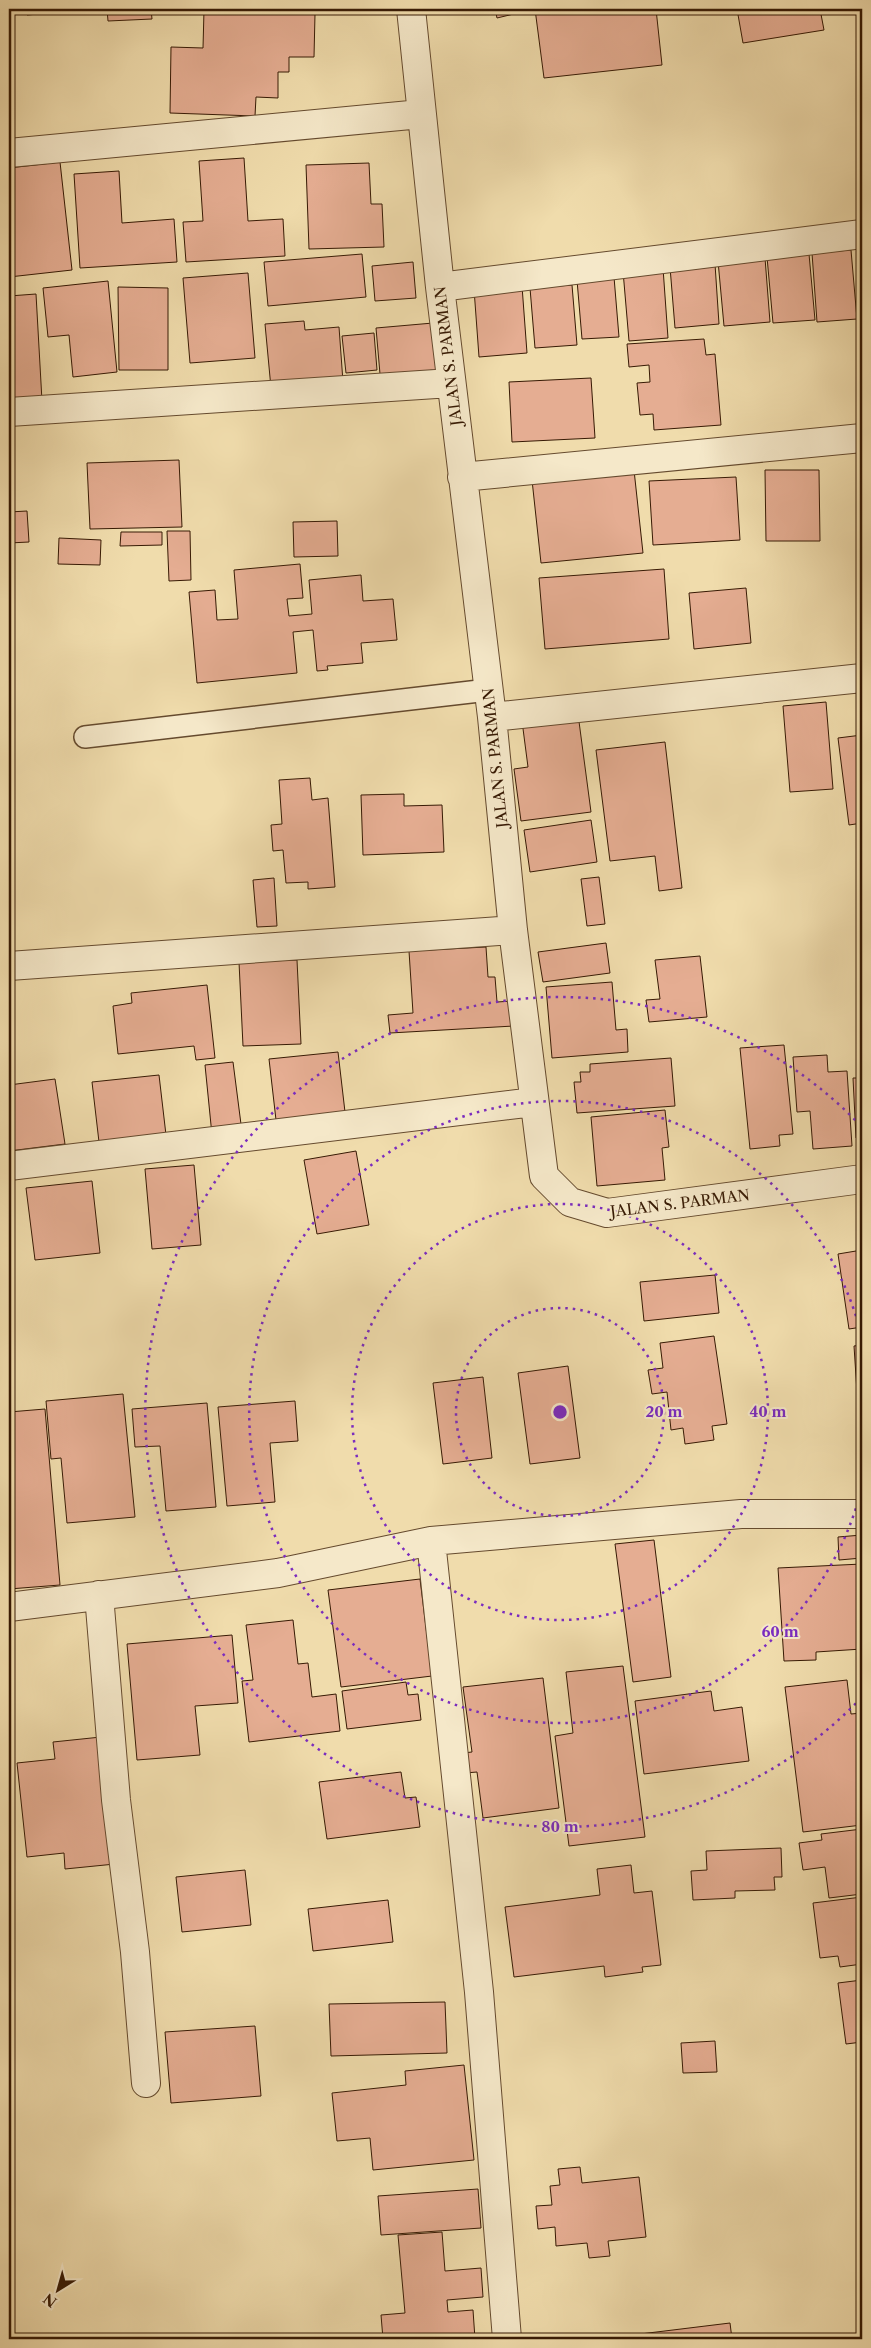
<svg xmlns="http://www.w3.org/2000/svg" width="871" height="2348" viewBox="0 0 871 2348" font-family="'Libre Caslon Text',serif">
<rect width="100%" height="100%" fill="#f0dcac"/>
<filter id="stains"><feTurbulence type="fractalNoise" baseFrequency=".004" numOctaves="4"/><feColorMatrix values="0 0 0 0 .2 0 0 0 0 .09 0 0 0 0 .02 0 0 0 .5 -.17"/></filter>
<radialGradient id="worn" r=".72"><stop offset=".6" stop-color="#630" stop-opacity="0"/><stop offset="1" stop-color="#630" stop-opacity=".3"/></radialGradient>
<path fill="#e5ad92" stroke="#371a04" d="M 26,9 L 73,9 L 74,11 L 27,15 Z
M 107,9 L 151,9 L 152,19 L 108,21 Z
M 495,9 L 522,9 L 522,12 L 497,18 Z
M 535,9 L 656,9 L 662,65 L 544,78 Z
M 737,9 L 820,9 L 824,30 L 743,43 Z
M 204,10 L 315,14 L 314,57 L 289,57 L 289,72 L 278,72 L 278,98 L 256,97 L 255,116 L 170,113 L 171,47 L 203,48 Z
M 244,158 L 248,221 L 283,219 L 285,256 L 186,262 L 183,222 L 203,221 L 199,161 Z
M 60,162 L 72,270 L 9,277 L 9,168 Z
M 369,163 L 371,204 L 382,204 L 384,247 L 309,249 L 306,165 Z
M 119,171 L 122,223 L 174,219 L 177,262 L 80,268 L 74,174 Z
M 862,248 L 862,301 L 858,249 Z
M 851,250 L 857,319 L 817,322 L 812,253 Z
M 362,254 L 366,297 L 268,306 L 264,262 Z
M 809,254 L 815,320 L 773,323 L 767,257 Z
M 765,258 L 770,322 L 724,326 L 718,261 Z
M 413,262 L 416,298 L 375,301 L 372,266 Z
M 715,264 L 719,324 L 675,328 L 670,267 Z
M 663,268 L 668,338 L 629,341 L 623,271 Z
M 248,273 L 255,358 L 190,363 L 183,278 Z
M 614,277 L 619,337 L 582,339 L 577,280 Z
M 108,281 L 117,372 L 73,377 L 69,335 L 48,337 L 43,288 Z
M 572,285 L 577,345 L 535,348 L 530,288 Z
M 522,286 L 527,353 L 479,357 L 474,289 Z
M 118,287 L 168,288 L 168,370 L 119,370 Z
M 36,294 L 42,401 L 9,403 L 9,296 Z
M 304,321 L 305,330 L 339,327 L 343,382 L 271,388 L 265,324 Z
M 433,323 L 437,370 L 380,374 L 376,328 Z
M 374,333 L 377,370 L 346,373 L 342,336 Z
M 704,339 L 706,355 L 715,354 L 721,425 L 654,430 L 653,414 L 640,415 L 637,383 L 650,382 L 649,365 L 629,367 L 627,344 Z
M 591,378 L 595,438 L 512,442 L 509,382 Z
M 179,460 L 182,527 L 90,529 L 87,463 Z
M 634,470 L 643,553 L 541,563 L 532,480 Z
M 765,470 L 819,470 L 820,541 L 766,541 Z
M 736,477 L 740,540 L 653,545 L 649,481 Z
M 27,511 L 29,542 L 9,543 L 9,512 Z
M 337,521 L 338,556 L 294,557 L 293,522 Z
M 167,531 L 190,531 L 191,580 L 169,581 Z
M 121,532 L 162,532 L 162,545 L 120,546 Z
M 59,538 L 101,540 L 100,565 L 58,564 Z
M 300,564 L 303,598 L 287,599 L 289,616 L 312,614 L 309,580 L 361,575 L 363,601 L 393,599 L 397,640 L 361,643 L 363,663 L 327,666 L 328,670 L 317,671 L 313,630 L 293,632 L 297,673 L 197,683 L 189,592 L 215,590 L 217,620 L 238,619 L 234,570 Z
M 664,569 L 669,639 L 545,649 L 539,578 Z
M 746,588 L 751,643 L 694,649 L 689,593 Z
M 826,702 L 833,789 L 790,792 L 783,706 Z
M 578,714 L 591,812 L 521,821 L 514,769 L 528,767 L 522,721 Z
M 862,735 L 862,823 L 849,825 L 838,738 Z
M 665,742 L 682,888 L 659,891 L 655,856 L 610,861 L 596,750 Z
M 310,778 L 312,800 L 328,798 L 335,887 L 308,889 L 308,882 L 286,883 L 283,850 L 273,851 L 271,825 L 282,824 L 279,780 Z
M 404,794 L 404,806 L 442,805 L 444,852 L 363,855 L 361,795 Z
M 591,820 L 597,862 L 530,872 L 524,830 Z
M 599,877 L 605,924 L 587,926 L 581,879 Z
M 274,878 L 277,926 L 257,927 L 253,880 Z
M 606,943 L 610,973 L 543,982 L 538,952 Z
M 486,947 L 488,977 L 495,977 L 497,1002 L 512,1001 L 514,1026 L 390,1033 L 388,1015 L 413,1013 L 409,951 Z
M 700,956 L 707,1017 L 649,1022 L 646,1000 L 660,999 L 655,960 Z
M 297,960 L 301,1044 L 243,1046 L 239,962 Z
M 612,982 L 616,1030 L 627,1029 L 628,1052 L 552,1058 L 546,987 Z
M 207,985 L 215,1058 L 196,1060 L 194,1046 L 118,1054 L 113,1006 L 132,1003 L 131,993 Z
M 784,1045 L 793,1134 L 779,1135 L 780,1146 L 750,1149 L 740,1048 Z
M 338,1052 L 345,1112 L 276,1120 L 269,1059 Z
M 827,1055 L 828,1072 L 847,1071 L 852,1146 L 813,1149 L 810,1111 L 797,1112 L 793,1057 Z
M 671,1058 L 675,1106 L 577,1113 L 574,1082 L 581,1082 L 580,1072 L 590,1072 L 590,1064 Z
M 233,1062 L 242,1132 L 212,1135 L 205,1065 Z
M 159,1075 L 166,1135 L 99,1142 L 92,1082 Z
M 853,1078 L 862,1078 L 862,1138 L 856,1138 Z
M 55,1079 L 65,1144 L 9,1151 L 9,1085 Z
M 665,1110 L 669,1147 L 662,1148 L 665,1180 L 597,1186 L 591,1117 Z
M 356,1151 L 369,1225 L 317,1234 L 304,1160 Z
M 194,1165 L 201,1245 L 152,1249 L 145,1169 Z
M 92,1181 L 100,1253 L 35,1260 L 26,1188 Z
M 862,1250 L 862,1327 L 849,1329 L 838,1254 Z
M 715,1275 L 719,1313 L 644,1321 L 640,1282 Z
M 714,1336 L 727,1424 L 712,1426 L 714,1440 L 685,1444 L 683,1428 L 671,1430 L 667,1392 L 652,1394 L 648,1370 L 663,1368 L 660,1343 Z
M 862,1345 L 862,1406 L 858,1407 L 854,1346 Z
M 568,1366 L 580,1458 L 530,1464 L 518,1373 Z
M 483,1377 L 492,1458 L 443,1464 L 433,1383 Z
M 123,1394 L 135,1517 L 67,1523 L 61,1458 L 51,1459 L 46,1401 Z
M 295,1401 L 298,1441 L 270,1443 L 275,1502 L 227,1506 L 218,1407 Z
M 207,1403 L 216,1507 L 166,1511 L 160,1446 L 135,1447 L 132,1409 Z
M 45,1409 L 60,1585 L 9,1589 L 9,1412 Z
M 862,1535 L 862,1558 L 839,1560 L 838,1537 Z
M 654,1540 L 671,1677 L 633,1682 L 615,1544 Z
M 862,1564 L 862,1649 L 816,1652 L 816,1660 L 784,1661 L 778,1568 Z
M 420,1579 L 432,1676 L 341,1687 L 328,1590 Z
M 293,1620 L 298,1664 L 308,1663 L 312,1697 L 336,1694 L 340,1731 L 249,1742 L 242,1681 L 253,1680 L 246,1625 Z
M 232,1635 L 238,1703 L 195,1706 L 200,1755 L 137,1760 L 127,1644 Z
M 623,1666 L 645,1837 L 569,1846 L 555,1736 L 573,1733 L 566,1672 Z
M 9,1673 L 11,1717 L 9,1718 Z
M 543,1678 L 559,1808 L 483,1818 L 477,1772 L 465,1773 L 463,1753 L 472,1752 L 463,1687 Z
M 847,1680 L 851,1714 L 862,1713 L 862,1825 L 803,1832 L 785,1687 Z
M 406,1682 L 408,1695 L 418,1694 L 421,1720 L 347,1729 L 342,1691 Z
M 711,1691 L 714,1711 L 742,1707 L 749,1761 L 644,1774 L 635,1701 Z
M 101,1737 L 115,1864 L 65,1869 L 64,1853 L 27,1857 L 17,1763 L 55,1759 L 53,1742 Z
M 401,1772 L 405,1798 L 416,1797 L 420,1827 L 327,1839 L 319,1782 Z
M 862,1829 L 862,1894 L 829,1898 L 825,1867 L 803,1870 L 799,1843 L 822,1840 L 821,1834 Z
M 781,1848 L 782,1877 L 774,1877 L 775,1890 L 735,1891 L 735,1898 L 693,1900 L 691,1871 L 707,1870 L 706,1851 Z
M 631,1865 L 634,1893 L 652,1891 L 661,1965 L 642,1967 L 643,1972 L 605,1977 L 604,1966 L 514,1977 L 505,1907 L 600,1895 L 597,1869 Z
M 245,1870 L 251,1925 L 182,1932 L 176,1877 Z
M 862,1897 L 862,1964 L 840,1967 L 838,1956 L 820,1958 L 813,1903 Z
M 388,1900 L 393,1942 L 313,1951 L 308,1909 Z
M 862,1980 L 862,2042 L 846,2044 L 838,1983 Z
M 445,2002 L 447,2053 L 331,2056 L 329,2004 Z
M 255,2026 L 261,2096 L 171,2103 L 165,2032 Z
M 715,2041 L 717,2072 L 683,2073 L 681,2043 Z
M 464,2065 L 474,2160 L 373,2170 L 370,2138 L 337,2141 L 332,2093 L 406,2085 L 405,2071 Z
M 580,2167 L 582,2183 L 639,2177 L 646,2237 L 608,2241 L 610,2256 L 589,2258 L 587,2243 L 556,2246 L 555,2227 L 538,2229 L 536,2206 L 552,2205 L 550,2186 L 560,2185 L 558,2169 Z
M 478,2189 L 481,2228 L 381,2235 L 378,2196 Z
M 442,2232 L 445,2271 L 481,2268 L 483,2297 L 447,2300 L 448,2312 L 473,2310 L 475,2339 L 383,2339 L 381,2315 L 405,2313 L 398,2235 Z
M 730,2323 L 732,2339 L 633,2339 L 632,2335 Z
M 628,2334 L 629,2339 L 571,2339 Z"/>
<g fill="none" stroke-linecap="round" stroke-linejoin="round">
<g stroke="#654a2e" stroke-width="24">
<path id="service" d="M 85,737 L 488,690"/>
</g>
<g stroke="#654a2e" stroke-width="30">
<path id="minor" d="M 411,9 L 440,287 L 492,717 L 513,930 L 544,1176 L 570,1202 L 607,1213 L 862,1179
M 9,153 L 421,114
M 440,287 L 862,234
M 9,412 L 451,383
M 462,477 L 862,438
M 492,717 L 862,678
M 9,966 L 513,930
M 9,1166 L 534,1102
M 431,1541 L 479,1992 L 507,2339
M 99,1595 L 116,1800 L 135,1952 L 146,2083
M 9,1607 L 278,1573 L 431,1541 L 741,1514 L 862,1514"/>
</g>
<use href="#service" stroke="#f5e8c9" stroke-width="21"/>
<use href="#minor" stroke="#f5e8c9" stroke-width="28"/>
</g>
<g fill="none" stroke="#7b2cbf" stroke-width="2.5" stroke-dasharray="2.5 5">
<circle cx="560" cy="1412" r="104"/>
<circle cx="560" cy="1412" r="208"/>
<path d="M862 1487A311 311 0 1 1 862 1337"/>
<path d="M861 1698A415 415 0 1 1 861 1126"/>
</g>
<g text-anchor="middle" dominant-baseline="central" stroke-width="4" stroke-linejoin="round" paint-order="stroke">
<g font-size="15" fill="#371a04" stroke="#f5e8c9">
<text transform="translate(448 356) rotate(-97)">JALAN S. PARMAN</text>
<text transform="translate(495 758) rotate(-96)">JALAN S. PARMAN</text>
<text transform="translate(680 1203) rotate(-7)">JALAN S. PARMAN</text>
</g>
</g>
<circle cx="560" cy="1412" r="8" fill="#7b2cbf" stroke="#f5e8c9" stroke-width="2.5"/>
<g font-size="15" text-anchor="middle" font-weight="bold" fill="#7b2cbf" stroke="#f5e8c9" stroke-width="4" stroke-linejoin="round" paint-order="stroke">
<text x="664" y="1417">20 m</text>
<text x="768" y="1417">40 m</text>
<text x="780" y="1637">60 m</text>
<text x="560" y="1832">80 m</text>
</g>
<rect width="871" height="2348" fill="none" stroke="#f0dcac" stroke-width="30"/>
<rect x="10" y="10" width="851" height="2328" fill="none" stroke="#371a04" stroke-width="2.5"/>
<rect x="15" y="15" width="841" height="2318" fill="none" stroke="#371a04"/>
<g transform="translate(58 2290) rotate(217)" stroke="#f5e8c9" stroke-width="4" paint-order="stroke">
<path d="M0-4L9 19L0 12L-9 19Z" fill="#371a04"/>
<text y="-8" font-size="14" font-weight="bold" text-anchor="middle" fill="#371a04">N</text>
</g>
<rect width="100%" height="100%" filter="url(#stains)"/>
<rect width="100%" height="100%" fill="url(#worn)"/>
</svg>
